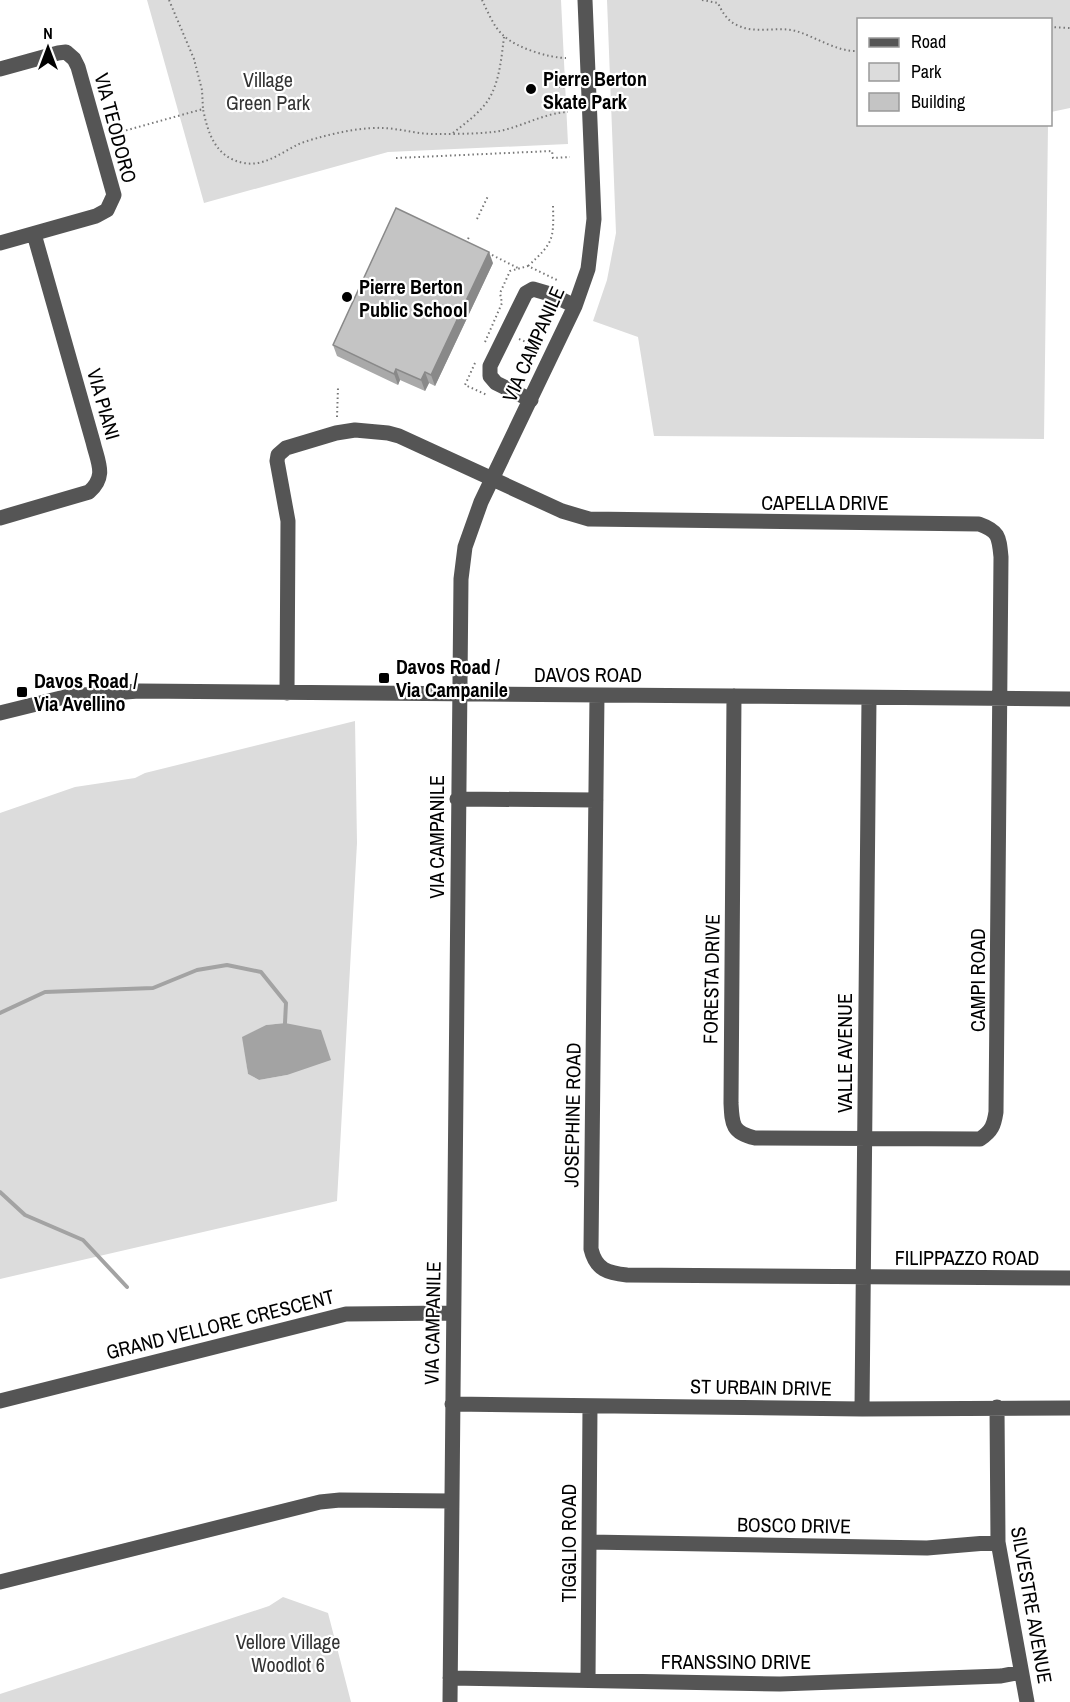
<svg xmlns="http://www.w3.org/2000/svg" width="1070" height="1702" viewBox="0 0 1070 1702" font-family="'Archivo Narrow',sans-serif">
<rect width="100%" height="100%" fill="#fff"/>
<path fill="#dcdcdc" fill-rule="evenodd" d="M 147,0 L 561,0 L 568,144 L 388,152 L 204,203 Z
M 607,0 L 1070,0 L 1070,108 L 1051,112 L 1050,20 L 858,20 L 858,124 L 1048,125 L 1044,439 L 654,436 L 638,337 L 593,321 L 607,280 L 616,233 Z
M 355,721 L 357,843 L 337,1201 L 0,1279 L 0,813 L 75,787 L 135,778 L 145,773 ZM 285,1023 L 287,1075 L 259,1080 L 248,1074 L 243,1037 L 266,1025 Z
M 283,1597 L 328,1613 L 351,1702 L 0,1702 L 0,1694 L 269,1606 Z"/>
<path fill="#a3a3a3" d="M 285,1023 L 321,1030 L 331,1060 L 287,1075 L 259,1080 L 248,1074 L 242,1037 L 266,1025 Z"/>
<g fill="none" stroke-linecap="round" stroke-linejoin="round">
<path stroke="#a3a3a3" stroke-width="4" d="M 0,1013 L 45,992 L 153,988 L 197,970 L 227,965 L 261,972 L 286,1003 L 285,1023
M 0,1192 L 25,1215 L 83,1240 L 127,1287"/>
<path stroke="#777" stroke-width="2" stroke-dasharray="1.5 3" stroke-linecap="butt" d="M 169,0 L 194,59 L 202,90 L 203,109
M 482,0 C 488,12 494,28 504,36 C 517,48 549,58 566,58
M 702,0 L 718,3 C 722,12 728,22 739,26 C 757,34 777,26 796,31 C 816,37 837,52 858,51
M 1050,27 L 1070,28
M 554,86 L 567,88
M 453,133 C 463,125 474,117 482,108 C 499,90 501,61 504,37
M 113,134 L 203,109 C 208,134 216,158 244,163 C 264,167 282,152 299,144 C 306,141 314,139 321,137 C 340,132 364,127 384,128 C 401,129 417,134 434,134 C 453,134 474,134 493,132 C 519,129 542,113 568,112
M 396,158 L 552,151 L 553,158 L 570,157
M 477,219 L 488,196
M 466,243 L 469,237
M 488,253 L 518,268
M 528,266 C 553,243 554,240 553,206
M 519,339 L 533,345
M 485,342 L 502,303 L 500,293 L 510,271 L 528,266 L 559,281
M 475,363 L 465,385 L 487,395
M 337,417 L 338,388"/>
<path stroke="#555" stroke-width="15" d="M 0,69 L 58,53 L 66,52 L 74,59 L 78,67 L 114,195 L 107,210 L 96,216 L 0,243
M 531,400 L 496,383 L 490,376 L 490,366 L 526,293 L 533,289 L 550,294 L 575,306
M 0,518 L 89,492 C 107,476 98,463 93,442 L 34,234
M 287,693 L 288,521 L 277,461 L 278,455 L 286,448 L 336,433 L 355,430 L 388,433 L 399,436 L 562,511 L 589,519 L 979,524 C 999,531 999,537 1001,557 L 996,1112 C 994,1125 992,1131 980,1139 L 755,1138 C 732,1133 732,1124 731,1103 L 734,696
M 597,695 L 591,1249 C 596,1270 608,1273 627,1275 L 1070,1278
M 0,713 L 69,696 L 139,691 L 1070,699
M 457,799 L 596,800
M 0,1401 L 346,1314 L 453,1313
M 452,1404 L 862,1409 L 1070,1408
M 997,1407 L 998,1542 L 1027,1702
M 862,1409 L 869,698
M 589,1542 L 927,1548 L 998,1542
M 0,1582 L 320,1502 L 340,1500 L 451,1501
M 450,1678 L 780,1684 L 1001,1676 L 1021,1672
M 588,1680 L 590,1406
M 450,1702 L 461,579 L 465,547 L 481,502 L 575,306 L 588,269 L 594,219 L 585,0"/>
</g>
<path fill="#a9a9a9" d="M 493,263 L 435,386 L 429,383 L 425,391 L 400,380 L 398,385 L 337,356 L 333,345 Z"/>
<path fill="#898989" d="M 489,252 L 493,263 L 435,386 L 431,375 Z
M 396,369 L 400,380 L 398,385 L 394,374 Z
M 425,372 L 429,383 L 425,391 L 421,380 Z"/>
<path fill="#c4c4c4" stroke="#898989" stroke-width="1.5" d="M 396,208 L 489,252 L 431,375 L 425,372 L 421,380 L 396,369 L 394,374 L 333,345 Z"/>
<g fill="#000" stroke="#fff" stroke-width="2">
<circle cx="531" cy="89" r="6"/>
<circle cx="347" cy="297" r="6"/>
<rect x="378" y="672" width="12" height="12" rx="3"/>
<rect x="16" y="686" width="12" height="12" rx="3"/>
</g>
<g text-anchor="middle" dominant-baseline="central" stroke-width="4.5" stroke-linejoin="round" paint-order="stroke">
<g font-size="20" font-weight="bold" fill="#000" stroke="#fff" text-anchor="start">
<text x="543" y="78">Pierre Berton<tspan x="543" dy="23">Skate Park</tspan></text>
<text x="359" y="286">Pierre Berton<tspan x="359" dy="23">Public School</tspan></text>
<text x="396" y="666">Davos Road /<tspan x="396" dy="23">Via Campanile</tspan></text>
<text x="34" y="680">Davos Road /<tspan x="34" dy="23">Via Avellino</tspan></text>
</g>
<g font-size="20" fill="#333" stroke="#fff">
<text x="268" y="79">Village<tspan x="268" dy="23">Green Park</tspan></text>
<text x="288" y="1641">Vellore Village<tspan x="288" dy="23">Woodlot 6</tspan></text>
</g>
<g font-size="20" fill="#000" stroke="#fff">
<text transform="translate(116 128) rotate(75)">VIA TEODORO</text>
<text transform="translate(533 344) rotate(-66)">VIA CAMPANILE</text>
<text transform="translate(104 404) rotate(74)">VIA PIANI</text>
<text x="825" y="502">CAPELLA DRIVE</text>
<text x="588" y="674">DAVOS ROAD</text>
<text transform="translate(436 837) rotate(-90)">VIA CAMPANILE</text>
<text transform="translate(711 979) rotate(-89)">FORESTA DRIVE</text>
<text transform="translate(977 980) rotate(-90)">CAMPI ROAD</text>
<text transform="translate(844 1053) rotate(-90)">VALLE AVENUE</text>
<text transform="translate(572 1115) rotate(-89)">JOSEPHINE ROAD</text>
<text x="967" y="1257">FILIPPAZZO ROAD</text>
<text transform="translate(432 1323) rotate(-89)">VIA CAMPANILE</text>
<text transform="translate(220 1324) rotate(-14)">GRAND VELLORE CRESCENT</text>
<text transform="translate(761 1387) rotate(1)">ST URBAIN DRIVE</text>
<text transform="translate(794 1525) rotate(1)">BOSCO DRIVE</text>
<text transform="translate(568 1543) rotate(-90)">TIGGLIO ROAD</text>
<text transform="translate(1032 1605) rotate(80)">SILVESTRE AVENUE</text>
<text x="736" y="1661">FRANSSINO DRIVE</text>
</g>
</g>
<rect x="857" y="18" width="195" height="108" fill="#ffffff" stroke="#999999" stroke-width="1.5"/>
<rect x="869" y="38" width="30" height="9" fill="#555555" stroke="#999999" stroke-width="1.5"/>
<text x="911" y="48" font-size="18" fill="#000000">Road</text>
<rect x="869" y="63" width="30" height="18" fill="#dcdcdc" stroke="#999999" stroke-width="1.5"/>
<text x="911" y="78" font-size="18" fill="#000000">Park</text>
<rect x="869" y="93" width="30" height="18" fill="#c4c4c4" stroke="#999999" stroke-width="1.5"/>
<text x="911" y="108" font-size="18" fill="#000000">Building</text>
<g transform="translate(48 48)" stroke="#ffffff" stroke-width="4.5" paint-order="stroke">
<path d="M0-4.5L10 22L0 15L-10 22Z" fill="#000000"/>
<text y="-9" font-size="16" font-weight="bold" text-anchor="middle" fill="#000000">N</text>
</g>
</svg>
